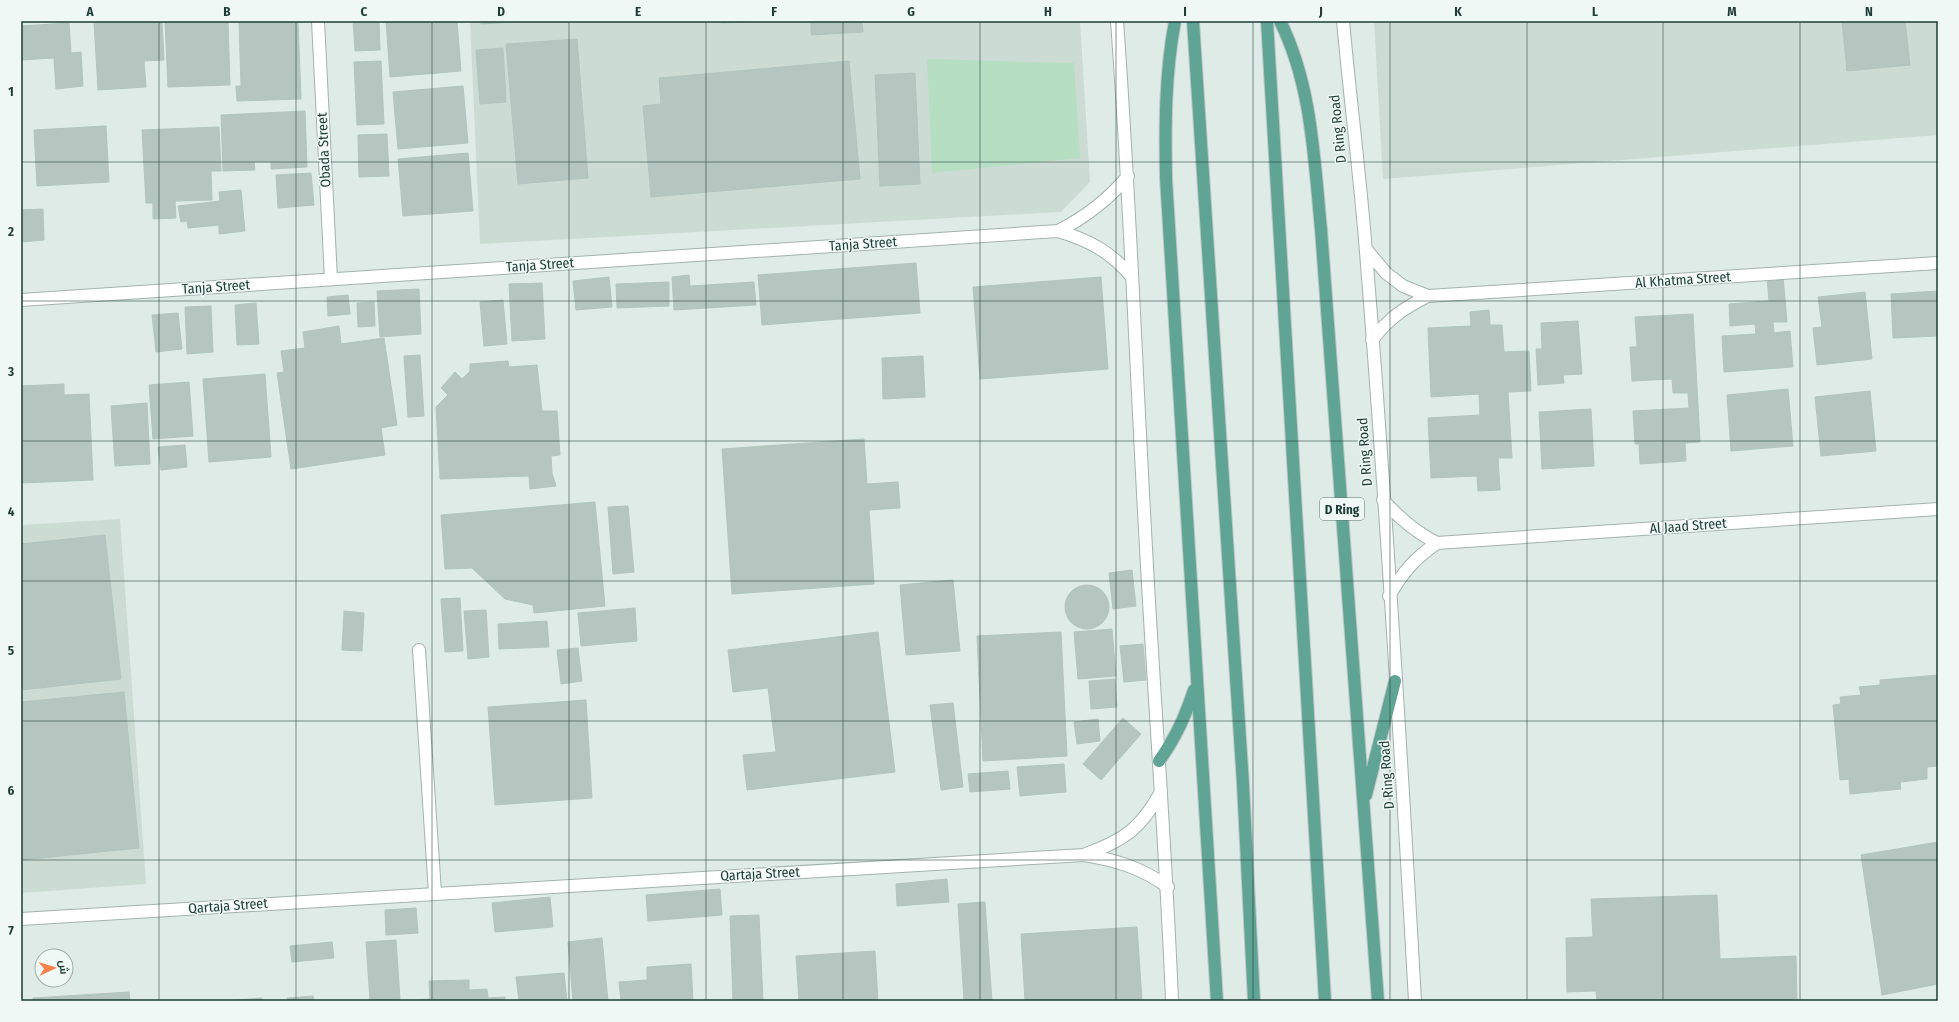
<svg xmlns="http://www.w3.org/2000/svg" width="1959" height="1022" viewBox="0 0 1959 1022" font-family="'Fira Sans Condensed',Cairo,sans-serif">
<rect width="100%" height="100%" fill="#dfebe6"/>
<path fill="#cddbd5" d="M 470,21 L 1080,21 L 1090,182 L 1061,212 L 480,244 Z
M 1374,21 L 1938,21 L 1938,135 L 1383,179 Z
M 120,519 L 146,884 L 21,893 L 21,525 Z"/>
<path fill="#b6dec3" d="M 927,59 L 1074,63 L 1080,158 L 932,173 Z"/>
<path fill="#b4c6bf" stroke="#b1c5be" d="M 115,21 L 162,21 L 164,60 L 144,61 L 146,87 L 98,90 L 94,22 Z
M 165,21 L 228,21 L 230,85 L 168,87 Z
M 239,21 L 298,21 L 301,99 L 237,101 L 236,86 L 241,86 Z
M 353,21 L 379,21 L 380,50 L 355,51 Z
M 386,21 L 457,21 L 461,71 L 390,77 Z
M 481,21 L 531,21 L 481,24 Z
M 721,21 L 770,21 L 721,23 Z
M 811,21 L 862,21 L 863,32 L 811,35 Z
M 1842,21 L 1905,21 L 1910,65 L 1847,71 Z
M 69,23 L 71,53 L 81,52 L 83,86 L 56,89 L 54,58 L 21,60 L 21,26 Z
M 577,39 L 588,178 L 518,184 L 506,44 Z
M 503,48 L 506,102 L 480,104 L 476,50 Z
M 381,61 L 384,124 L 357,125 L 354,62 Z
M 849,61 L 860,179 L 651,197 L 643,106 L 661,104 L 659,78 Z
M 915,73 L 920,184 L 880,186 L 875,75 Z
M 463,86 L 468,143 L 398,149 L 393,92 Z
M 305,111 L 307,167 L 271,169 L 271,162 L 254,162 L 255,170 L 223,171 L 221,115 Z
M 106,126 L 109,182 L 37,186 L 34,130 Z
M 219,127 L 221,171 L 211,171 L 212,200 L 175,201 L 176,218 L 153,219 L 153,203 L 146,203 L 142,130 Z
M 387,134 L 389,176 L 359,177 L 358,135 Z
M 468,153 L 473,211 L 403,216 L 398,159 Z
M 311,173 L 314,205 L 278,208 L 276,175 Z
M 241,190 L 245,231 L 219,234 L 219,225 L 188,228 L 187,221 L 181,222 L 178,206 L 220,201 L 219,192 Z
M 43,209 L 44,240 L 21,242 L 21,210 Z
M 916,263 L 920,313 L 762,325 L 758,275 Z
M 689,275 L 690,286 L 754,282 L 756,305 L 674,310 L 672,277 Z
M 1783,276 L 1787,322 L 1773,322 L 1774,333 L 1790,331 L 1793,367 L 1724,372 L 1722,336 L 1756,334 L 1755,324 L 1730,326 L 1729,304 L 1769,301 L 1767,277 Z
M 609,277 L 612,307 L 576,310 L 573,281 Z
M 1101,277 L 1108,369 L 980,379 L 973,287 Z
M 669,282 L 669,306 L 617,308 L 616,284 Z
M 542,283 L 545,339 L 512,341 L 509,284 Z
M 419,289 L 421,334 L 380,337 L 377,291 Z
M 1938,291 L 1938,336 L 1893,338 L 1891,294 Z
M 1865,292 L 1872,359 L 1817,365 L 1813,328 L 1822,327 L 1818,297 Z
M 348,295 L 350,314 L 328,316 L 327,297 Z
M 503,300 L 507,344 L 484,346 L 480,302 Z
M 374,302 L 375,326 L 358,327 L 357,303 Z
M 256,303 L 259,344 L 237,345 L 235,305 Z
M 211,306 L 213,352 L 187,354 L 185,307 Z
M 1489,310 L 1490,325 L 1502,325 L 1504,352 L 1529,351 L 1531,391 L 1508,392 L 1512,458 L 1498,458 L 1500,490 L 1478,491 L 1477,476 L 1431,478 L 1428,418 L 1480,415 L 1479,394 L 1431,397 L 1428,328 L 1471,326 L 1470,312 Z
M 178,313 L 182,349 L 156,352 L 152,315 Z
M 1693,314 L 1700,442 L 1685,443 L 1686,461 L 1640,464 L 1639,444 L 1635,444 L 1633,411 L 1689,408 L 1688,393 L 1673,393 L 1672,379 L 1632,381 L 1630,347 L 1637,347 L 1635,317 Z
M 1578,321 L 1582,374 L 1563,375 L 1564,383 L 1538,385 L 1536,349 L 1542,349 L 1541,323 Z
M 339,326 L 341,344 L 384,338 L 397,425 L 381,428 L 385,455 L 291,469 L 277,373 L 284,372 L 281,351 L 305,348 L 303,332 Z
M 420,355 L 424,416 L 408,417 L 404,356 Z
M 923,356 L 925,397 L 883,399 L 882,358 Z
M 508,361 L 509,367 L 537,365 L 542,411 L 557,411 L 560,455 L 551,456 L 552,473 L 556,486 L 530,489 L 529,476 L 440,479 L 436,407 L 448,395 L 441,388 L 455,372 L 462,379 L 470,371 L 470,364 Z
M 265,374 L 271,457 L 209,462 L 203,379 Z
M 189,382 L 193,436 L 153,439 L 149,385 Z
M 64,384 L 64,395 L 89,394 L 93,480 L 21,483 L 21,386 Z
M 1788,389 L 1793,446 L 1731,451 L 1727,395 Z
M 1870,391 L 1876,451 L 1821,456 L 1815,397 Z
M 147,403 L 150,464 L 115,466 L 111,406 Z
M 1591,409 L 1594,466 L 1542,469 L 1539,412 Z
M 864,439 L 867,484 L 898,482 L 900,508 L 869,510 L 874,584 L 732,594 L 722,449 Z
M 185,445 L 187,467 L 161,470 L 158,447 Z
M 595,502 L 605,606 L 534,613 L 533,605 L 505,599 L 472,568 L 445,569 L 441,515 Z
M 628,506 L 634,572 L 613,574 L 608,507 Z
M 105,535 L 121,679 L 21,690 L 21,544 Z
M 1132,570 L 1136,606 L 1113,609 L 1109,573 Z
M 953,580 L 960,651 L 906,655 L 900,585 Z
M1065 607a22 22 0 1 1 44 0a22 22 0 1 1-44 0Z
M 460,598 L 463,651 L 445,652 L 441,599 Z
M 635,608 L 637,641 L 581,646 L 578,613 Z
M 486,610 L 489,657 L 468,659 L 464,611 Z
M 344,611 L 364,613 L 362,651 L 342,650 Z
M 547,621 L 549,647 L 499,649 L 498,624 Z
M 1112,629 L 1116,676 L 1078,679 L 1074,632 Z
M 878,632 L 895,772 L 747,790 L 743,755 L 776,752 L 768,688 L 733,692 L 728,650 Z
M 1061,632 L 1067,756 L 983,761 L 977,636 Z
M 1143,644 L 1146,680 L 1124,682 L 1120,646 Z
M 578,648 L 582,681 L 561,684 L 557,650 Z
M 1938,675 L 1938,766 L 1927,767 L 1927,779 L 1900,782 L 1901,789 L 1850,794 L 1849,779 L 1840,780 L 1833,705 L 1841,704 L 1840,697 L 1861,695 L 1859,687 L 1880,685 L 1880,680 Z
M 1115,679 L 1117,707 L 1091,709 L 1089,681 Z
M 124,692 L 139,848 L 21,860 L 21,702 Z
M 586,700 L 592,798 L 495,805 L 488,707 Z
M 953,703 L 963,787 L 941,790 L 930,705 Z
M 1123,718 L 1141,734 L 1101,780 L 1083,764 Z
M 1098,719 L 1100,741 L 1077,744 L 1074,722 Z
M 1064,764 L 1066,792 L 1020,796 L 1017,767 Z
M 1008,771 L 1010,789 L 970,792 L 968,774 Z
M 1938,842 L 1938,984 L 1882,995 L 1861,855 Z
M 947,879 L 949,902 L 897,906 L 896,884 Z
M 720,889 L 722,915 L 648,921 L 646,895 Z
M 1717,895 L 1720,959 L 1796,956 L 1797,1001 L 1597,1001 L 1596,991 L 1567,992 L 1566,938 L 1593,937 L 1591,899 Z
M 550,897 L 553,927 L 495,932 L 492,903 Z
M 985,902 L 992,1001 L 964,1001 L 958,904 Z
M 416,908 L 418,933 L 386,935 L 385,910 Z
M 759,915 L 763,1001 L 733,1001 L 730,916 Z
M 1137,927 L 1142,999 L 1109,1001 L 1025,1001 L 1021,934 Z
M 602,938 L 608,1001 L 573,1001 L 568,942 Z
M 396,940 L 400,999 L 370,1001 L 366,942 Z
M 332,942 L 334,958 L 292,962 L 290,946 Z
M 875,951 L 878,1001 L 799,1001 L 796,956 Z
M 691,964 L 693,1001 L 621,1001 L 619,982 L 647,980 L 647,967 Z
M 564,973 L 567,1001 L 519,1001 L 516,977 Z
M 469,980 L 469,990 L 487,989 L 488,998 L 505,997 L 505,1001 L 406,1001 L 430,999 L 429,981 Z
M 129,992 L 130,1001 L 33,1001 L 33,998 Z
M 313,996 L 314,1001 L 288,1001 L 287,998 Z
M 262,998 L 262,1001 L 225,1001 Z"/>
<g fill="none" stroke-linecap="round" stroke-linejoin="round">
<g stroke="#a2b3ae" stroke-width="14">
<path id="street" d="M 318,21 L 331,279
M 1117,21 C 1130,197 1136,372 1146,548 C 1154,699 1166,850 1172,1001
M 1343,21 C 1350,98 1360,175 1366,252 C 1386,501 1401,751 1415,1001
M 1058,231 C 1086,217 1108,200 1128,176
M 1366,249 L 1386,273 L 1403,286 L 1428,296 C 1404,308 1389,318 1372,340
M 1428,296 L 1938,263
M 21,300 L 1058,231 C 1089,240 1111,252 1132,277
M 1383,500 C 1399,518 1415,532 1437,543
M 1389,596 C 1403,572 1414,559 1437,543 L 1938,509
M 419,650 L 435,893
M 1086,854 C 1125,840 1141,828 1161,792
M 21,919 L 1084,855 C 1116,860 1142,868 1168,887"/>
</g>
<g stroke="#c0c8c7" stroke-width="14">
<path id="primary" d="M 1175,21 C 1165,74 1165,125 1166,178 L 1217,1001
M 1193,21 L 1243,784 L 1254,1001
M 1267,21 L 1325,1001
M 1280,21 C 1312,85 1314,159 1321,229 L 1378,1001
M 1159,761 C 1176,737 1185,717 1194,690
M 1366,795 L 1395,681"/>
</g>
<use href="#street" stroke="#fff" stroke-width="12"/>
<use href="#primary" stroke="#60a496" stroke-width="12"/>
</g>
<path fill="none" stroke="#1f3c36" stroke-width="1" stroke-opacity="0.55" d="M 159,21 L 159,1001M 296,21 L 296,1001M 432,21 L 432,1001M 569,21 L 569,1001M 706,21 L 706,1001M 843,21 L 843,1001M 980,21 L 980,1001M 1116,21 L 1116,1001M 1253,21 L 1253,1001M 1390,21 L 1390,1001M 1527,21 L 1527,1001M 1663,21 L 1663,1001M 1800,21 L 1800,1001M 21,162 L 1938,162M 21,301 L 1938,301M 21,441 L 1938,441M 21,581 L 1938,581M 21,721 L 1938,721M 21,860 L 1938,860"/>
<g text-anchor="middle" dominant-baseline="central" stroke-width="3" stroke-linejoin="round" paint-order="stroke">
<rect fill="#eff8f4" stroke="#5d746f" stroke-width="1" x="1320" y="498" width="44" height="22" rx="3"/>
<g font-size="13" font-weight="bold" fill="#1f3c36">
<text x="1342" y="509">D Ring</text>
</g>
<g font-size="14" fill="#1f3c36" stroke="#eff8f4">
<text transform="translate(1338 129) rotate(-96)">D Ring Road</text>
<text transform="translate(324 150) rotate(-93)">Obada Street</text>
<text transform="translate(863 244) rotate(-4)">Tanja Street</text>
<text transform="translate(540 265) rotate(-4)">Tanja Street</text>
<text transform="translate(1683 280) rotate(-4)">Al Khatma Street</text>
<text transform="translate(216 287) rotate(-4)">Tanja Street</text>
<text transform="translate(1365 452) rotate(-94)">D Ring Road</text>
<text transform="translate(1688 526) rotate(-4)">Al Jaad Street</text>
<text transform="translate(1387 775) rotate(-94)">D Ring Road</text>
<text transform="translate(760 874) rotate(-3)">Qartaja Street</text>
<text transform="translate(228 906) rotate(-4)">Qartaja Street</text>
</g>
</g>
<rect width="1959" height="1022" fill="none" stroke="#eff8f4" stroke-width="44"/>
<g transform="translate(54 968) rotate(86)"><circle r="19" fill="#eff8f4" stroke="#9cada8"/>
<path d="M0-3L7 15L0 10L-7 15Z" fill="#fb814c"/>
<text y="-6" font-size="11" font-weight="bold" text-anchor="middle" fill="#1f3c36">ش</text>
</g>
<rect x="22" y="22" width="1915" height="978" fill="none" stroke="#1f3c36" stroke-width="1.5"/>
<g font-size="13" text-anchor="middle" font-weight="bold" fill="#1f3c36">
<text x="90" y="16">A</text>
<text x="227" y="16">B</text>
<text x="364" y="16">C</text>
<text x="501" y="16">D</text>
<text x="638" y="16">E</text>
<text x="774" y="16">F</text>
<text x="911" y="16">G</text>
<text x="1048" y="16">H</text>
<text x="1185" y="16">I</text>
<text x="1321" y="16">J</text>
<text x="1458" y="16">K</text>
<text x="1595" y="16">L</text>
<text x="1732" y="16">M</text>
<text x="1869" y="16">N</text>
<text x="11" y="96">1</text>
<text x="11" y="236">2</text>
<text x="11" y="376">3</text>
<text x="11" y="516">4</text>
<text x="11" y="655">5</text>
<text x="11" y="795">6</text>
<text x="11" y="935">7</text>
</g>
</svg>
